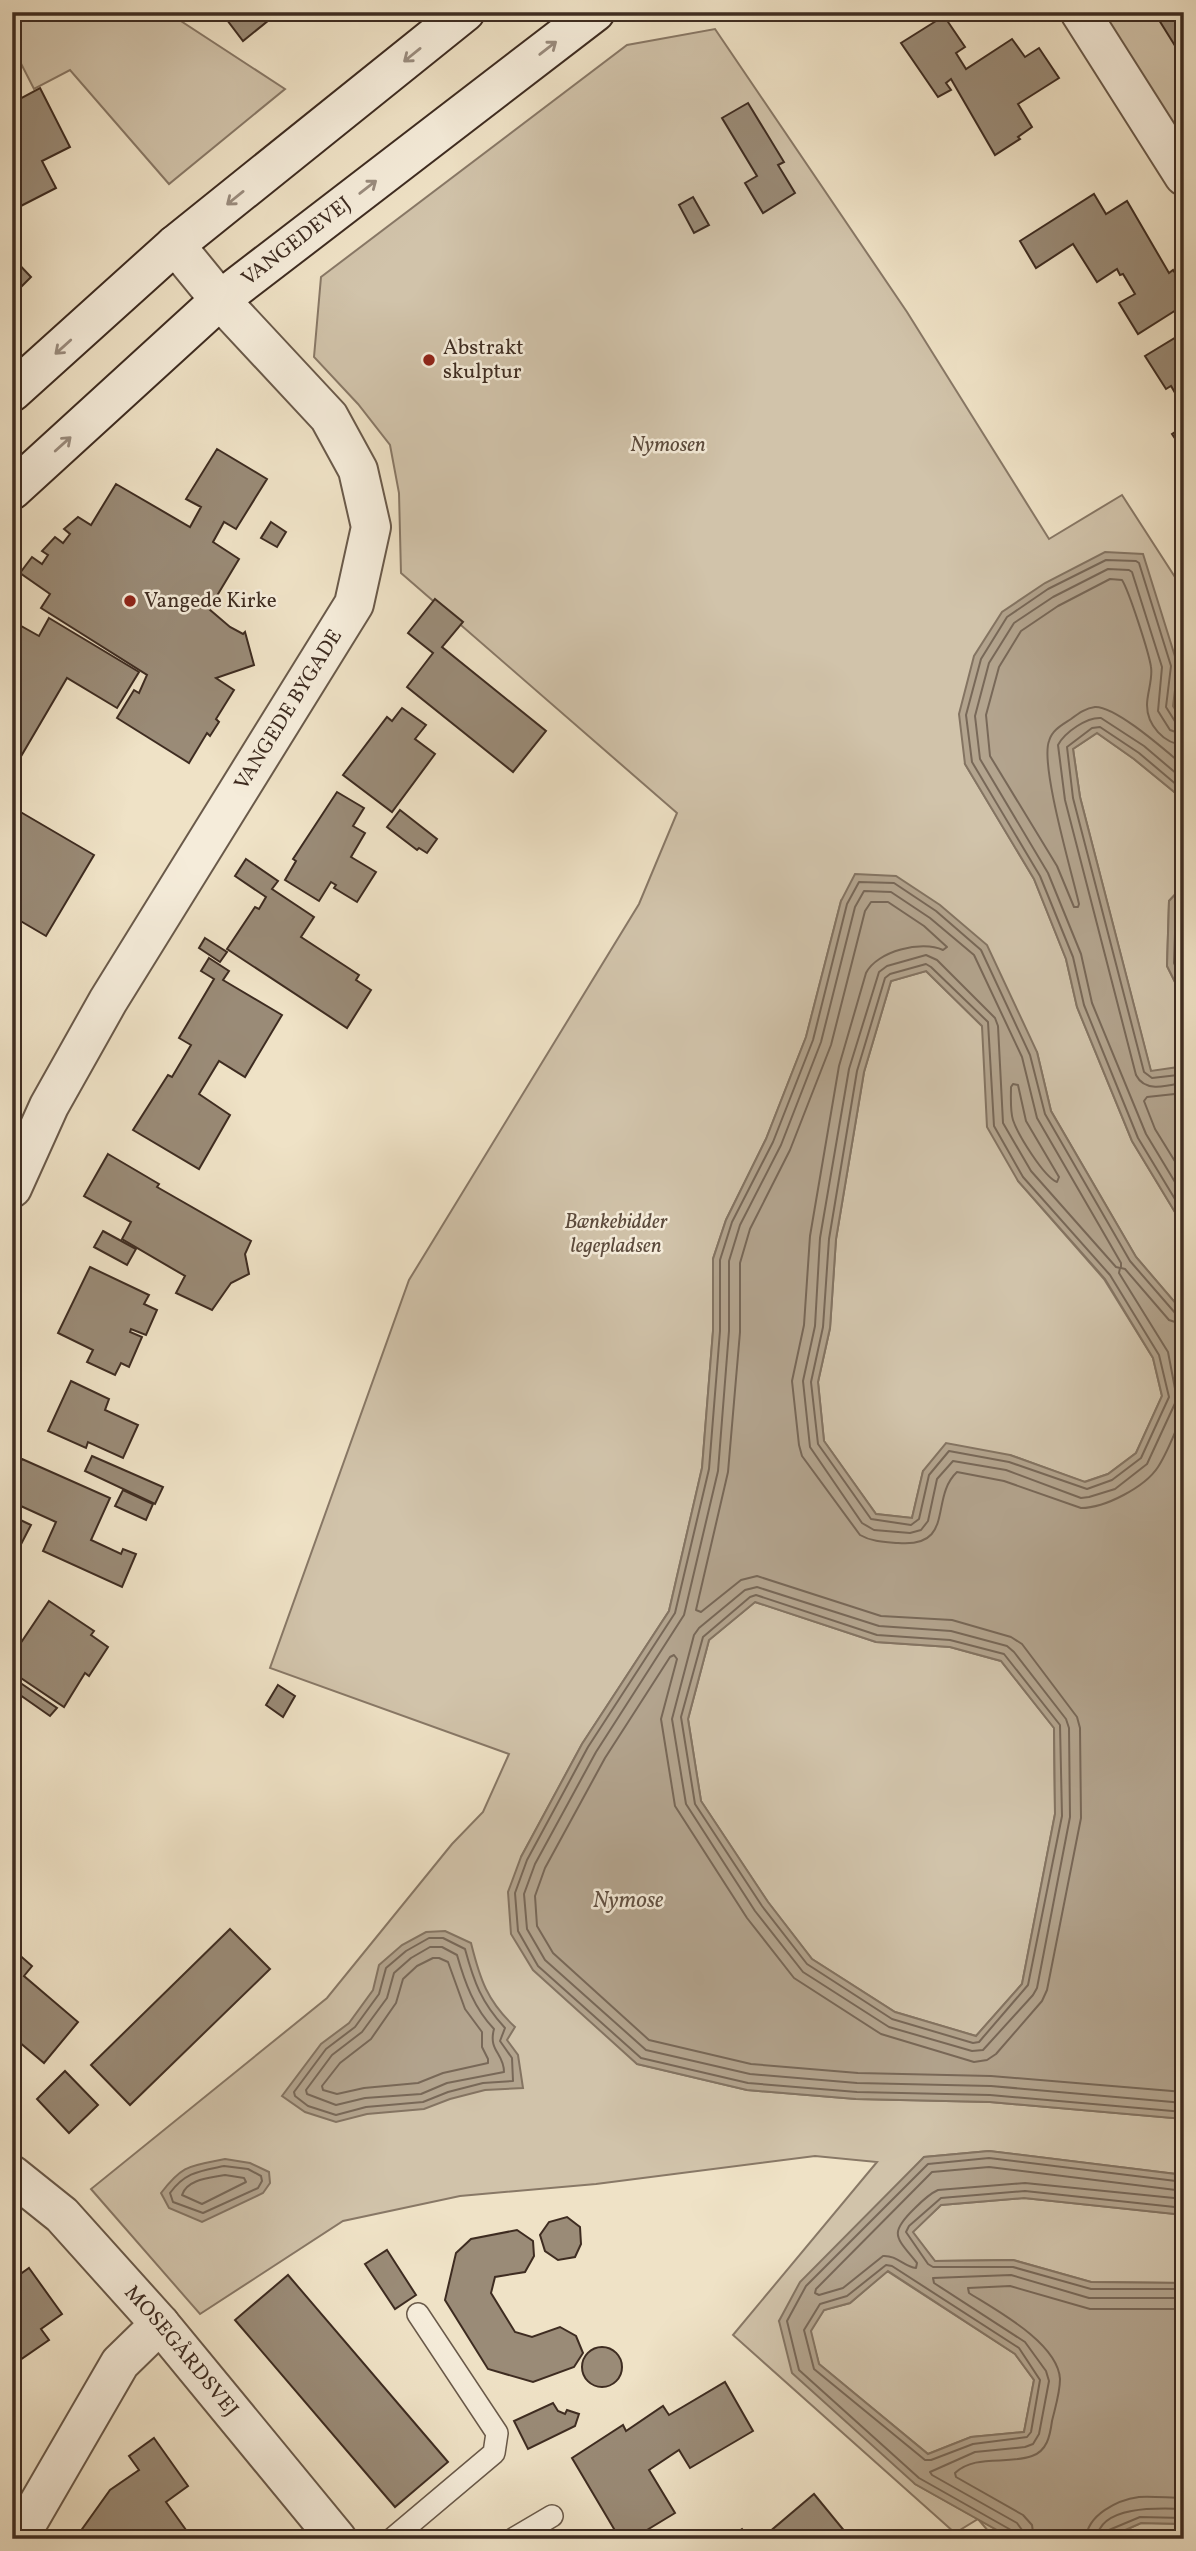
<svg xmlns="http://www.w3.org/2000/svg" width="1196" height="2551" font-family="Vollkorn,serif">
  <rect width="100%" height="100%" fill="#efe2c6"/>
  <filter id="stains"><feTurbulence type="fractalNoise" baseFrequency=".00286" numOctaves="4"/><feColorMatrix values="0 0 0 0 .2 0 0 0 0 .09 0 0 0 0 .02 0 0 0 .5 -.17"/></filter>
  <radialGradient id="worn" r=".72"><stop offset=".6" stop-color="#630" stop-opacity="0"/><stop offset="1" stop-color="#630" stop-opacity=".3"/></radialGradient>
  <g fill="#d1c3aa" stroke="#887866" stroke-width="2">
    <path d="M12,12h155l118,77 -116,95 -99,-114 -36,19 -22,-43z"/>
    <path d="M1099,12h85v138z"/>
    <path d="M715,29l192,283 142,227 73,-44 62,96v132l-11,-17 5,-40 -213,98 69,115 32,80 11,48 55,134 52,86v86l-48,-56 -85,-146 -14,-59 -196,-151 -35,136 -40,102 -40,81 -13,39v72l-11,137 -33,143 -87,133 -61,113 116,207 110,26 109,9 134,3 194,17v56l-195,-24 -65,6 -145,164 136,163 98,55h-18l-17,-20 -23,14 -222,-198 144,-173 -62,-6 -219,28 -136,12 -117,25 -143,93 -109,-125 236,-191 125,-154 31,-32 26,-58 -239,-86 139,-388 230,-376 38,-91 -276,-240 -2,-80 -9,-48 -32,-41 -44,-47 7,-80 306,-232z"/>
    <path d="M1097,733l37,26 50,41v85l-15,16 -2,65 17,34v38l-6,30 -27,4 -71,-275 -7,-48z"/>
    <path d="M926,971l56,55 36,155 86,98 49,79 9,38 -26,57 -28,21 -24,8 -74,-27 -87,16 -11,47 -36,-4 -52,-73 -6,-59 12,-54 6,-89 28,-167 27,-91z"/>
    <path d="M755,1602l121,40 74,5 51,14 53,67 1,86 -33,170 -46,52 -81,-24 -83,-53 -44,-57 -67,-101 -13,-82 21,-79z"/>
    <path d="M1024,2198l160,17v68l-93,-1 -78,-22 -78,1 -23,-29 29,-27z"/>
    <path d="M887,2271l128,83 19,26 -10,52 -53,5 -43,17 -109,-90 -9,-33 14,-21 26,-7z"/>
    <path d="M1141,2523l43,1v15h-79z"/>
  </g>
  <g fill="#b3a48e" stroke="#847462" stroke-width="2" fill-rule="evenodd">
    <path d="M1105,552l38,2 35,112 -5,40 11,17v77l-50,-41 -37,-26 -24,16 7,48 71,274 27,-4 6,-29v189l-52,-86 -55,-134 -11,-48 -32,-80 -69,-115 -6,-50 15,-58 28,-44 43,-29z"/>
    <path d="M855,874l41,2 44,29 47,40 50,107 14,59 85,146 48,56v806l-194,-17 -134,-3 -109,-9 -110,-26 -104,-94 -22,-36 -3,-42 13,-35 61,-113 87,-133 33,-143 11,-137v-72l13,-39 40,-81 40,-102 35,-136zM926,971l56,55 5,101 31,54 87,98 48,79 9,38 -26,57 -28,21 -23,8 -75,-27 -64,-12 -23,28 -11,47 -36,-4 -52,-73 -6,-59 12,-54 6,-89 28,-167 27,-91zM755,1602l121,40 74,5 51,14 53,67 1,86 -33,170 -46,52 -81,-24 -83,-53 -44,-57 -67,-101 -13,-82 21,-79z"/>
    <path d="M1184,885v115l-17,-34 2,-65z"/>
    <path d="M445,1931l26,12c9,36 16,58 44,84l-8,13 11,15 5,33 -38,2 -35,9 -26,10 -57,5 -31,8 -31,-10 -23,-16 39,-52 28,-21 24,-33 6,-25 23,-20 24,-13z"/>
    <path d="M989,2151l195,24v40l-160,-17 -83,7 -28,27 22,29 78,-1 78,22 93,1v241l-43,-1 -36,16h-92l-98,-55 -123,-111 -13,-52 21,-39 124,-125zM888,2271l127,83 19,26 -10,52 -53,5 -43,17 -109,-90 -8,-33 13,-21 26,-7z"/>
    <path d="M225,2159l25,4 19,9 1,11 -7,10 -61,29 -33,-14 -8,-15c22,-29 29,-27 64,-34z"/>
  </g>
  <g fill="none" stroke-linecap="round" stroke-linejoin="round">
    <g stroke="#786858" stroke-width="2">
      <path d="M1184,726l-8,-3 -10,-16 5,-41 -32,-103 -3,-2 -30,-1 -58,29 -41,28 -26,42 -15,56 6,47 68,114 33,81 11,48 54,133 46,76"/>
      <path d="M1184,735l-14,-5 -12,-19 4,-44 -30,-95 -3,-2 -21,-1 -55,28 -39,26 -25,40 -14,53 5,43 68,114 33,81 11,49 54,131 38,63"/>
      <path d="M1184,745c-20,-1 -37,-20 -37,-40 0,-12 6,-26 4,-38 -2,-14 -22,-76 -29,-87l-12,-1 -52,27 -37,25 -22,36 -13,48 4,41 67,110 17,41h4l1,-3c-7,-31 -39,-139 -30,-163 3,-11 13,-16 22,-22 8,-6 15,-11 24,-12 21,-1 72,45 89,59"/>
      <path d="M1184,780l-40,-34 -43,-28c-14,-1 -36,14 -43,27l7,55 71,275c9,18 31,11 48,7"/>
      <path d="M1184,791l-45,-38 -39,-26 -8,1 -25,19 6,51 71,274 8,6 26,-3 6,-4"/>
      <path d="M1184,895l-8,10 -2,58 10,22"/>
      <path d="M926,955l11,5 58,58 3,8 5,97 28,48 85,96 4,1 -1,5 49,79 9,47 -30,65 -32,25 -26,8 -8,1 -75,-28 -53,-9 -16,18 -9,42 -7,9 -11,3 -36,-3 -12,-7 -52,-76 -7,-66 12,-55 5,-88 29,-169 30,-97 8,-6z"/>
      <path d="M926,964l5,3 57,55 6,104 29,51 87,98 49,80 10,42 -28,61 -29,22 -25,9 -78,-27 -60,-11 -20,24 -10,44 -8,6 -40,-6 -53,-75 -7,-62 12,-55 6,-88 28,-168 28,-93 5,-4z"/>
      <path d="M1013,1084l5,1 8,36 33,56 -2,5c-13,-5 -39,-47 -44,-62 -3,-9 -2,-23 -2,-33z"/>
      <path d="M1184,1093l-37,4 -3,4 11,28 29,47"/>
      <path d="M1184,1316l-8,-2 -46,-53 -85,-147 -15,-59 -49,-105 -45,-39 -42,-28 -35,-1 -12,22 -34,136 -40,102 -41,80 -12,38v71l-11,138 -34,144 -87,134 -61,113 -12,33 3,38 20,35 103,92 107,25 109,9 133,3 194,17"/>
      <path d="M1184,1325l-15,-5 -44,-51 -4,-1v-5l-84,-145 -15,-61 -48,-102 -44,-37 -39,-26 -27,-1 -9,16 -34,135 -40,103 -41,80 -11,36v70l-11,140 -34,144 -88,137 -61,112 -11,30 3,35 18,31 101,90 104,24 107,9 134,3 193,17"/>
      <path d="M1184,1411c-8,18 -15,39 -26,56 -13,20 -53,41 -77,41l-77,-27 -47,-9c-28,26 -1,76 -59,71 -13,-1 -26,-1 -38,-8l-58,-79 -3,-11 -7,-64 12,-56 6,-89 29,-170 27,-93c11,-22 56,-33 77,-23l4,-3 -23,-21 -36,-24h-17l-6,9 -34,134 -41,105 -40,79 -10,34v69l-12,140 -32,138 5,2 40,-32 16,-4 124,40 71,4 59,17 11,7 55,73 3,11 1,90 -34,172 -5,11 -46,53 -9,6 -13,2 -93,-28 -87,-56 -47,-60 -72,-112 -14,-87 16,-60 -3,-4 -4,2 -65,101 -60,110 -10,28 2,30 16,27 96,87 102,24 107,9 133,3 193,16"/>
      <path d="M757,1587l122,39 72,5 56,15 7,6 52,67 3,9 1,89 -33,171 -4,7 -50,55 -11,1 -83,-24 -86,-55 -48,-61 -69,-107 -14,-85 22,-84 5,-7 46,-38z"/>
      <path d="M756,1595l121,40 73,5 54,14 56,71 2,91 -34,169 -49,57 -6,1 -81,-24 -85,-55 -45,-58 -67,-102 -14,-87 22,-80 47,-40z"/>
      <path d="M429,1938h14l22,11c9,33 16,53 40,79l-5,13 12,17 1,23 -30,2 -35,9 -25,10 -57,5 -30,8 -28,-9 -13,-10 -1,-4 32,-43 29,-22 24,-33 7,-26 20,-17z"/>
      <path d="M430,1947h12l15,8c8,28 17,53 37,74 -6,22 10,24 10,43l-57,11 -26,11 -56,4 -29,7 -29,-11 -1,-4 26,-35 30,-23 25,-34 7,-25 17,-15z"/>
      <path d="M433,1958h6l9,4 17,47 17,23v15l6,12v4l-45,10 -25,10 -54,5 -27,6 -14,-4 -1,-4 18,-23 31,-24 25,-36 7,-24 14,-13z"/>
      <path d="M224,2166l24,3 13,7 1,5 -4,7 -55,25 -30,-11 -3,-9c15,-21 30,-22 54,-27z"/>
      <path d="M225,2175l19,3 2,4 -44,22 -20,-9c5,-16 28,-17 43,-20z"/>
      <path d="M1184,2191l-195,-24 -57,5 -116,117 -1,4 4,2 24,-7 40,-32c14,-1 21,11 33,12l1,-5c-21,-26 -29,-29 -2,-55 7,-7 14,-14 23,-18l87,-7 159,16"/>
      <path d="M1184,2208l-159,-17 -84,7 -32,28 -3,6 22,32 5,3h80l78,22h93"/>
      <path d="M886,2265l6,1 127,82 21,32 -9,52 -4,5 -54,7 -42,16h-6l-111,-91 -10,-39 16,-26 27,-8z"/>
      <path d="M1015,2539l-4,-9 -92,-52 -120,-108 -12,-49 19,-35 122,-122 61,-6 195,24"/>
      <path d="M1024,2539l-2,-9 -5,-7 -85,-48 -2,-3 45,-20 50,-5 8,-3 6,-10 10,-53 -3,-10 -21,-29 -91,-59 -1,-5 78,-3 78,23h95"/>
      <path d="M1034,2539l-2,-14 -9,-10 -67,-38 -1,-4c20,-19 52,-8 77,-17 15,-5 18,-20 20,-35 3,-13 8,-28 8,-42 -2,-36 -64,-69 -91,-86l-1,-5 42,-2 80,23h94"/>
      <path d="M1086,2539c1,-24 31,-39 53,-42 14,-1 30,1 45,1"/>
      <path d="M1097,2539c2,-34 63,-31 87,-30"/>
      <path d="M1105,2539l4,-9 31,-13 44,1"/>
    </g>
  </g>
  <g fill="#9a8b77" stroke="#3e2c21" stroke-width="2">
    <path d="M221,12h58l-36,29z"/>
    <path d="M1154,12h30v44l-2,1z"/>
    <path d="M944,16l21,31 -9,6 10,16 46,-30 13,18 14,-9 20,30 -41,26 14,23 -14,10 2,2 -25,16 -44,-76 -5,4 5,7 -13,7 -37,-54z"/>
    <path d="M40,88l30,59 -28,14 14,27 -43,22 -1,-107z"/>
    <path d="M748,103l36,59 -6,3 17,28 -32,20 -18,-30 12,-7 -35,-58z"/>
    <path d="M1094,194l12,20 21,-13 42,72 4,-3 11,16v19l-46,29 -19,-31 16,-9 -12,-20 -3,1 -3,-6 -20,13 -24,-38 -37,24 -16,-27z"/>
    <path d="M693,197l16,28 -15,8 -15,-28z"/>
    <path d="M12,257l19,20 -13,13 -6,-6z"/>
    <path d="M1183,333l1,2v73l-13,-22 -5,3 -21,-33z"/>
    <path d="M1184,426v22l-2,1 -10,-15z"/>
    <path d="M217,449l50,30 -31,50 -12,-7 -11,20 26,17 -30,50 21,18 13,7 2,-2 9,33 -38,13 18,12 -18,29 3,3 -9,14 -3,-3 -18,30 -72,-45 17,-28 5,3 8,-18 -106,-67 9,-14 -30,-21 12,-16 10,7 6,-9 -6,-4 13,-14 8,6 7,-9 -6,-5 14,-12 13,8 25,-41 74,43 11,-20 -15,-8z"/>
    <path d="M271,522l15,10 -9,15 -16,-9z"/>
    <path d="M435,599l28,23 -21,25 104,84 -33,41 -106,-85 26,-34 -25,-20z"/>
    <path d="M49,618l90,54 -22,36 -50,-30 -54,92 -1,-149 27,15z"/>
    <path d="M402,708l24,17 -11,14 20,15 -43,58 -49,-37 44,-58 5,4z"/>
    <path d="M337,792l27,16 -11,18 12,7 -14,24 25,15 -19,30 -23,-14 2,-3 -5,-3 -12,19 -34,-21 11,-19 -3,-2z"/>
    <path d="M12,807l82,48 -48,81 -34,-20z"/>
    <path d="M400,810l37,29 -10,14 -8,-5 -2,2 -30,-23z"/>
    <path d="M246,859l32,22 -6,8 42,28 -13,20 58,38 -3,5 15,10 -24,38 -120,-79 28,-42 4,2 7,-12 -31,-21z"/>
    <path d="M205,938l22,14 -7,10 -21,-14z"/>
    <path d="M209,958l20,13 -6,9 59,35 -37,62 -26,-16 -20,33 31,21 -31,54 -66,-39 35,-55 4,2 19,-32 -12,-7 35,-59 -13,-8z"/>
    <path d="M108,1154l51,30 -2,3 94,54 -6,13 4,20 -18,9 -19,27 -36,-17 9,-17 -63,-37 9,-17 -47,-26z"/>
    <path d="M103,1231l33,18 -9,16 -33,-18z"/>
    <path d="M90,1267l59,28 -5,9 13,6 -11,25 -15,-6 -1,3 12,5 -13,30 -8,-4 -6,12 -28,-13 6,-12 -35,-17z"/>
    <path d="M71,1381l38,18 -4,11 33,15 -15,33 -35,-16 -2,6 -38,-17z"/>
    <path d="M92,1456l71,31 -8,17 -70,-33z"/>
    <path d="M22,1459l88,39 -19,42 30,14 2,-5 13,5 -14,33 -79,-36 13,-29 -44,-20v-22z"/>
    <path d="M123,1490l30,14 -7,16 -31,-14z"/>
    <path d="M12,1516l19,9 -13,25 -6,-2z"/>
    <path d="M49,1601l45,30 -3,4 17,12 -19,29 -4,-3 -21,34 -52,-35v-16z"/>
    <path d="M19,1682l38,26 -7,8 -37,-26z"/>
    <path d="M278,1685l17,11 -12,21 -17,-12z"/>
    <path d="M230,1929l40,40 -140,136 -39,-40z"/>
    <path d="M16,1952l16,14 -8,10 54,46 -34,41 -32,-27 3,-7 -3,-2v-70z"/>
    <path d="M65,2071l33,34 -29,28 -32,-34z"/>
    <path d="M567,2217l13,10 1,17 -6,13 -17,3 -13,-9 -5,-16 9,-13z"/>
    <path d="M517,2230l16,11 1,15 -9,16 -30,5 -4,16 24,39 17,5 28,-10 16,9 7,17 -9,14 -41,15 -45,-13 -43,-69 11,-47 15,-14z"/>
    <path d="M387,2250l29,45 -21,14 -30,-45z"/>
    <path d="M29,2268l33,46 -21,15 8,11 -32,22 -5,-7v-75z"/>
    <path d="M288,2275l160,187 -53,45 -160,-187z"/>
    <circle cx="602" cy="2367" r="20"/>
    <path d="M725,2382l28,49 -63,37 -11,-18 -30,20 26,43 -43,26h-12l-48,-81 51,-33 3,6 37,-25 6,9z"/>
    <path d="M553,2403l5,8 7,3 2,-4 12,4 -4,12 -47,23 -14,-28z"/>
    <path d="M154,2438l34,48 -22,16 25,35 -3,2h-113l35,-49 29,-20 -10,-14z"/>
    <path d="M814,2494l37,45h-90z"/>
    <path d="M742,2529l5,7 -4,3h-16z"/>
  </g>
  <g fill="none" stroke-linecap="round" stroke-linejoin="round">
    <g stroke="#6a5a4a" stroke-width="24">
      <g id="lane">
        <path d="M392,2539l102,-86 3,-20 -79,-119"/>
        <path d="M513,2539l39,-23"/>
      </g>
    </g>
    <g stroke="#6a5a4a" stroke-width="42">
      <g id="street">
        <path d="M1080,12l104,164"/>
        <path id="s1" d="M12,1188l37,-82 59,-105 246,-397 17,-77 -13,-57 -29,-53 -109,-117 -45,-55"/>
        <path id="s2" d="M12,2175l50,40 98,109 177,215"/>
        <path d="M18,2539l102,-176 40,-39"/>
      </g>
    </g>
    <g stroke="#3e2c21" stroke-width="42">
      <g id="secondary">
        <path d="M12,392l163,-147 290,-233"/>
        <path id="s3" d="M12,490l208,-190 375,-288"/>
      </g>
    </g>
    <use href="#lane" stroke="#f5ecda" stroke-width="21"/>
    <use href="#street" stroke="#f5ecda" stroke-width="38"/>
    <use href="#secondary" stroke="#f5ecda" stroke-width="38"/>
  </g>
  <defs><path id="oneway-shaft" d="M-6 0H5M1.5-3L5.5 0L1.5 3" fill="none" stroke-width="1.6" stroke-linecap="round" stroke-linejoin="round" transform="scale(1.75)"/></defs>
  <g stroke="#9a8c7e">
    <use href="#oneway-shaft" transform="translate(548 48) rotate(-38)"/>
    <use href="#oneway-shaft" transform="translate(412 55) rotate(141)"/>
    <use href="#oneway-shaft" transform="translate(368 187) rotate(-38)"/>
    <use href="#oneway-shaft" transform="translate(235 198) rotate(141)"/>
    <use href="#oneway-shaft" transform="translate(63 347) rotate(138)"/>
    <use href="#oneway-shaft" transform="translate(63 444) rotate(-42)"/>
  </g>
  <g fill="#8f2418" stroke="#f5ecda" stroke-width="2.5">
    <circle cx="429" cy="360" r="7"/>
    <circle cx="130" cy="601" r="7"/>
  </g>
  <g text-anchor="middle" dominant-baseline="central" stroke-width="5" stroke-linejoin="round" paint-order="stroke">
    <g font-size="21" fill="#3e2c21" stroke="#f5ecda">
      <text stroke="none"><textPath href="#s3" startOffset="378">VANGEDEVEJ</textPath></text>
      <text stroke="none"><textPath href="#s1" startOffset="553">VANGEDE BYGADE</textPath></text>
      <text stroke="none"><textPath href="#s2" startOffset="245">MOSEGÅRDSVEJ</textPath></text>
    </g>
    <g font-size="21" fill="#3e2c21" stroke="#f5ecda" text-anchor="start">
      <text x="443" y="348">Abstrakt<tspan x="443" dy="24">skulptur</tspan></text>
      <text x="144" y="601">Vangede Kirke</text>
    </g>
    <g font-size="21" font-style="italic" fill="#5b4a3c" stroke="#f5ecda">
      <text x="668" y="445">Nymosen</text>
      <text x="616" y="1222">Bænkebidder<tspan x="616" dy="24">legepladsen</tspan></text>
    </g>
    <g font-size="23" font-style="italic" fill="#615042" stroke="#f5ecda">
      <text x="628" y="1901">Nymose</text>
    </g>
  </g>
  <rect width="1196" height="2551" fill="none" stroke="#efe2c6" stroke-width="42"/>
  <rect x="14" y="14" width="1168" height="2523" fill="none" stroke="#3e2c21" stroke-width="3.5"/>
  <rect x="21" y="21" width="1154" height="2509" fill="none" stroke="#3e2c21" stroke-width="2"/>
  <rect width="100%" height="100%" filter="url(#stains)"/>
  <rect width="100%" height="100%" fill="url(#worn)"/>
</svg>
